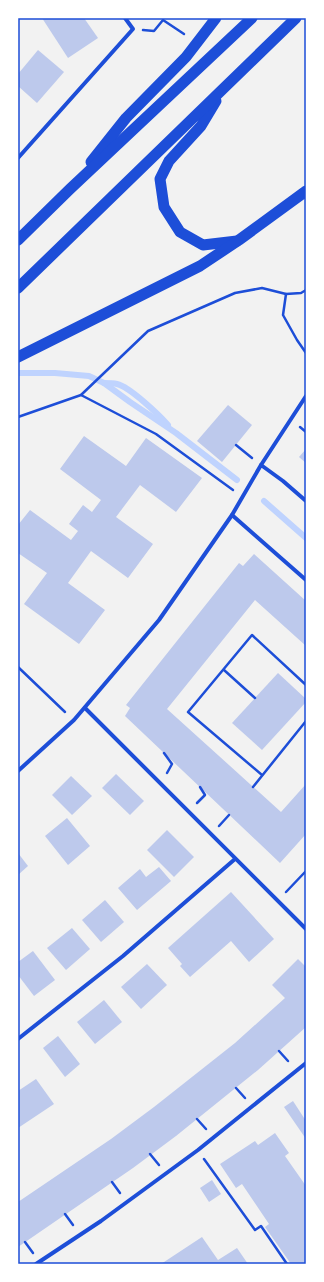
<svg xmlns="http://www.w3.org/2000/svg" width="324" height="1282" font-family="Manrope,sans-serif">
  <rect width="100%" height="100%" fill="#f2f2f2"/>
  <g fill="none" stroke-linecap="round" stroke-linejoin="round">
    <g stroke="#bfd3fe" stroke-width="6">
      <path d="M18,373h37l34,3 15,7 26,19 46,31 61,47"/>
      <path d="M104,383c4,0 9,0 13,1 13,3 42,31 51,41"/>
      <path d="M264,501l42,37"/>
    </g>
  </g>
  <g fill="#bdc9ec">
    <path d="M42,18h42l14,20 -30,20z"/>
    <path d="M38,50l26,22 -27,31 -19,-17v-12z"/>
    <path d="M228,405l24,20 -30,37 -25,-21z"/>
    <path d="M84,436l42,30 20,-28 56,40 -26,34 -36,-27 -24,32 37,27 -25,34 -37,-27 -23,32 37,27 -26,34 -55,-40 23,-31 -29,-20v-28l12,-15 41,30 7,-9 -9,-7 14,-19 9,7 9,-12 -41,-31z"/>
    <path d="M306,449v14l-7,-6z"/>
    <path d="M254,554l52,47v45l-51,-46 -88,109 114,103 25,-28v50l-26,29 -155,-147 5,-8 -4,-3 113,-142 4,3z"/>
    <path d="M278,673l28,26v3l-44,48 -30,-27z"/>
    <path d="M116,774l28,27 -14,14 -28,-27z"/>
    <path d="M71,776l21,20 -20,19 -20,-20z"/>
    <path d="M67,818l23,28 -22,19 -23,-29z"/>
    <path d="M167,830l27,27 -20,20 -27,-27z"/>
    <path d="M18,853l10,13 -10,9z"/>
    <path d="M159,867l12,14 -34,29 -19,-22 22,-19 6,8z"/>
    <path d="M231,892l43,47 -25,23 -18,-21 -41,36 -10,-11 2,-2 -14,-16z"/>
    <path d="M105,900l19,22 -23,20 -19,-22z"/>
    <path d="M72,928l18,21 -24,21 -19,-22z"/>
    <path d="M33,951l22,29 -21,16 -16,-21v-13z"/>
    <path d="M298,959l8,8v60l-48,43 -82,66 -43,32 -115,79v-45l93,-63 43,-32 81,-64 50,-45 -13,-13z"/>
    <path d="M147,964l20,21 -26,24 -20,-22z"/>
    <path d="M104,1000l18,22 -27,22 -18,-22z"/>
    <path d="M58,1036l22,28 -15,13 -22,-29z"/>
    <path d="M36,1079l18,25 -36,24v-37z"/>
    <path d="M293,1101l13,20v18l-22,-32z"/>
    <path d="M275,1133l14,20 -4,3 21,30v78h-15l-26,-37 4,-3 -27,-40 -6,4 -16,-24 35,-23 3,4z"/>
    <path d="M212,1180l9,14 -12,8 -9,-14z"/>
    <path d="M202,1237l16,23 19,-12 11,16h-87z"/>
  </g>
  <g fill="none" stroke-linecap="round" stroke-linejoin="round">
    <g stroke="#1d4ed8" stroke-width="2.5">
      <path d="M143,30l11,1 9,-11 21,14"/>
      <path d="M286,294l-3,21 14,25 9,13"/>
      <path d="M81,395l75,39 77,56"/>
      <path d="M18,417l63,-22 67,-64 87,-38 27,-5 24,6 15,-1 5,-3"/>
      <path d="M300,427l6,5"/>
      <path d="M236,445l16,13"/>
      <path d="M18,667l47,45"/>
      <path d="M224,670l31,28"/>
      <path d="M164,753l8,11 -5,9"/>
      <path d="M262,775l-74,-63 64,-77 54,50"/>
      <path d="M253,787l53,-66"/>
      <path d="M197,803l8,-8 -5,-8"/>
      <path d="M219,826l10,-11"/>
      <path d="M286,892l20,-21"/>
      <path d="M279,1051l9,10"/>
      <path d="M236,1088l9,10"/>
      <path d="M197,1119l9,10"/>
      <path d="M150,1154l9,11"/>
      <path d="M204,1159l51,71 6,-4 26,38"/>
      <path d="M112,1182l8,11"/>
      <path d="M65,1214l8,11"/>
      <path d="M25,1242l8,11"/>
    </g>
    <g stroke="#1d4ed8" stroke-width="4">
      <path d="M18,158l115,-129 -8,-11"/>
      <path d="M261,465l45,-69"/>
      <path d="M232,515l74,65"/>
      <path d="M85,708l221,221"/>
      <path d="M18,771l56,-51 85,-100 73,-105 29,-50 22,16 23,20"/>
      <path d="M18,1039l105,-83 112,-97"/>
      <path d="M36,1264l65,-43 97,-71 108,-87"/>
    </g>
    <g stroke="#1d4ed8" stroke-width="11">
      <path d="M216,101l-15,25 -32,35 -9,18 4,28 16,25 23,13 34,-4"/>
      <path d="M91,162l35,-44 60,-61 30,-39"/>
      <path d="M18,240l52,-51 182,-171"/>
      <path d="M18,288l278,-270"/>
      <path d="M18,357l182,-91 39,-26 67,-49"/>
    </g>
  </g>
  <rect width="324" height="1282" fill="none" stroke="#ffffff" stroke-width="38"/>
  <rect x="19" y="19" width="286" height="1244" fill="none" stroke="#1d4ed8" stroke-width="1.5"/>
</svg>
